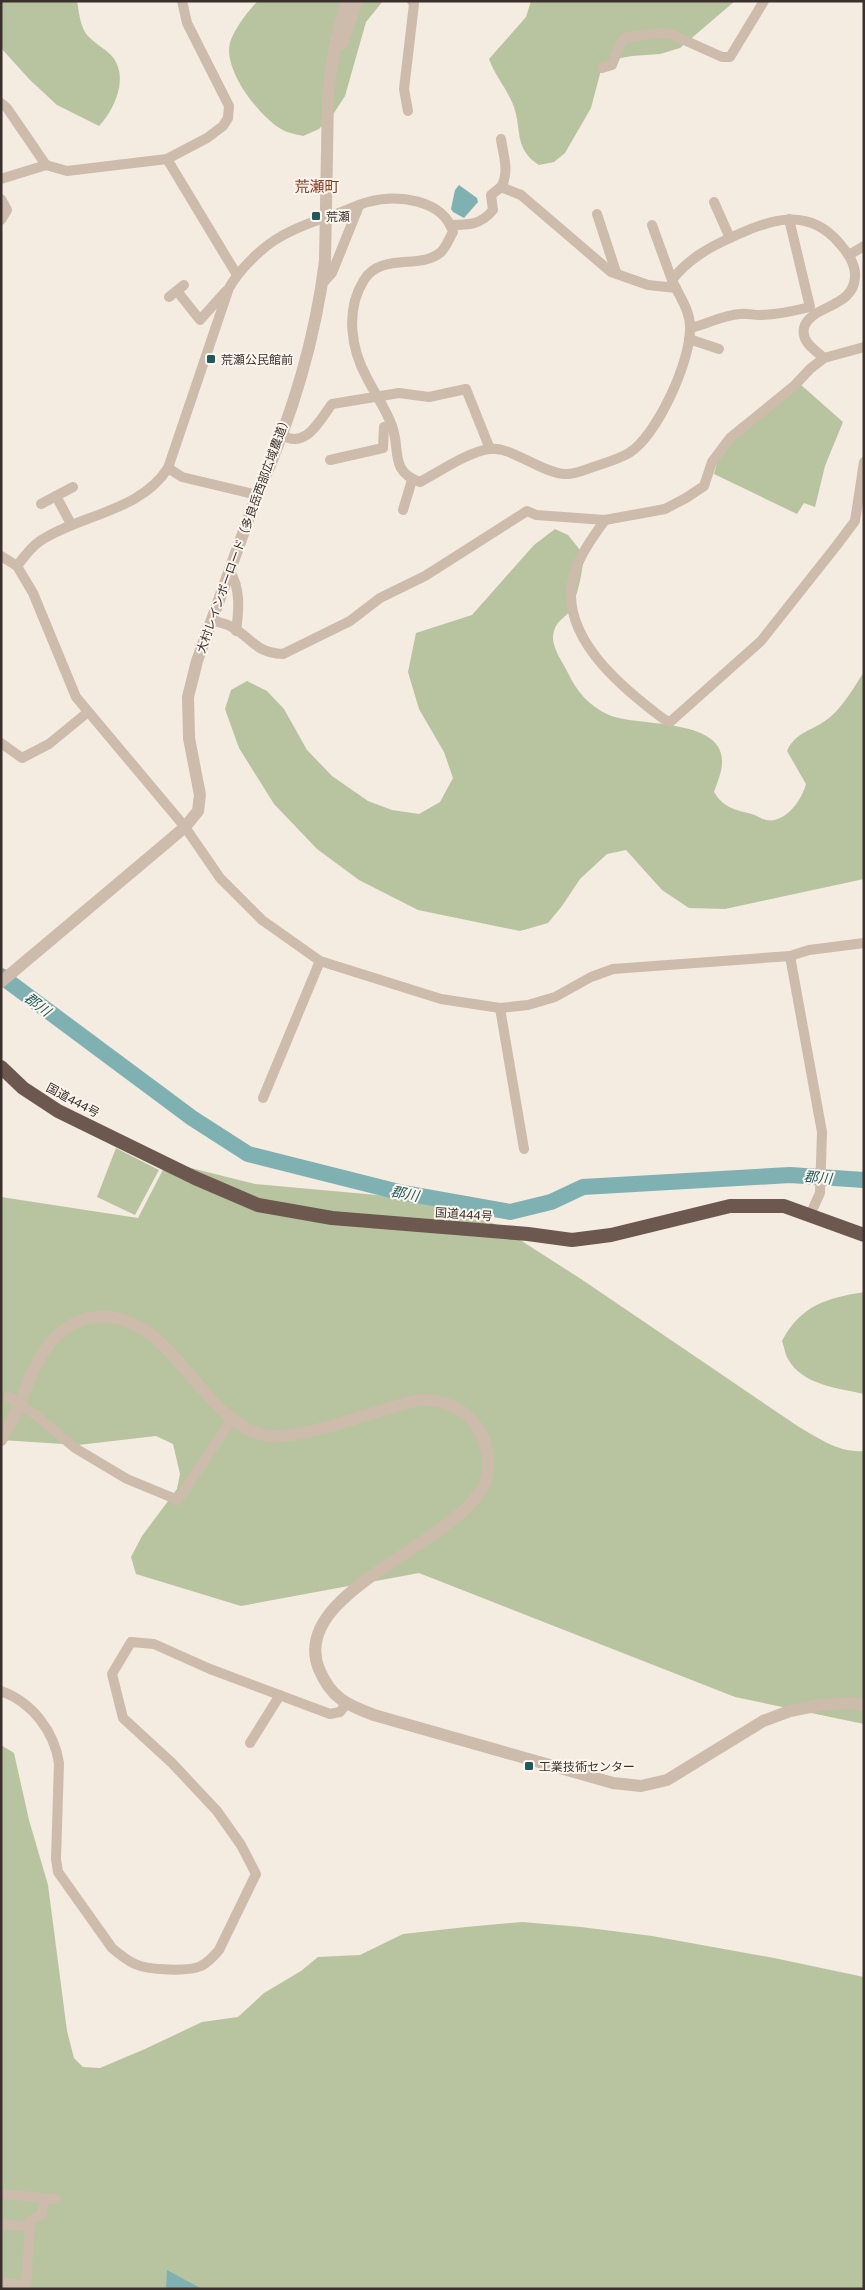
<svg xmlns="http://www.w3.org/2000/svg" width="865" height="2290" font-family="'Golos Text','Noto Sans JP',sans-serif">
  <rect width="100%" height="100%" fill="#f4ebe1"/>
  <g fill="#b8c4a0">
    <path d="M1,1h76c2,11 3,25 10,34 7,8 17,13 24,20 19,21 4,54 -12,71l-42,-21 -27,-25 -29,-32z"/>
    <path d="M258,1h125l-17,21 -21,74 -11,17 -15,16 -16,7c-7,-2 -16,-3 -22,-7 -22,-13 -58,-59 -51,-86 3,-12 19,-34 28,-42z"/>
    <path d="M531,1h204l-55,47 -20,6 -28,2 -22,4 -9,10 -10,38 -26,45 -11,9 -15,3c-25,-16 -17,-34 -25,-58 -6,-17 -19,-31 -25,-48l37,-42z"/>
    <path d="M800,384l43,38 -18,44 -10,41 -11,-4 -7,11 -83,-40 4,-16 14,-18z"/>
    <path d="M555,529l13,6 16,20c-2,18 -5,35 -12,52 -6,13 -18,12 -19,31 0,11 10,25 15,35 9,19 21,33 41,42 27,12 116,2 113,48 0,9 -5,20 -8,29 10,16 21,18 38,22 5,2 10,5 14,6 19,4 36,-20 40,-36l-19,-33c9,-20 26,-20 42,-33 14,-11 25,-31 35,-46v207l-139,30 -36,-1 -27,-18 -36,-40 -19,4 -27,25 -18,27 -14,17 -28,8 -102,-21 -59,-30 -42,-31 -43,-45 -35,-56 -14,-39 6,-19 16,-9 20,10 17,18 23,41 25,26 36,25 24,9 27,4 21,-12 13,-24 -9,-26 -25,-43 -11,-37 8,-39 56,-18 62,-70z"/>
    <path d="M116,1148l43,22 -24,45 -38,-18z"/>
    <path d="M167,1162l88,22 133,12 60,12 47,16 86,55 218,148c21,12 40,26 65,24v273l-129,-27 -316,-124 -178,33 -105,-32 -5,-17 11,-21 35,-47 3,-15 -7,-30 -17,-8 -78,9 -77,-5v-243l137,21z"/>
    <path d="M864,1292v102c-26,-6 -62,-9 -76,-35 -3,-5 -4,-13 -6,-18 19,-36 45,-43 82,-49z"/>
    <path d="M1,1745l13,8 15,67 19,65 19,146 7,27 9,9 17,1 45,-19 57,-27 36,-5 26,-24 37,-22 17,-14 42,-2 43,-21 63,-7 56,-5 59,5 71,9 122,22 90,19v312h-863z"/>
  </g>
  <g fill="#7fb0b2">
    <path d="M459,185l18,13 1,4 -14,16 -11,-6 -2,-3 4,-19z"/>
    <path d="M167,2270l35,19h-36z"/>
  </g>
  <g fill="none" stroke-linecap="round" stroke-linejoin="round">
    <path stroke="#7fb0b2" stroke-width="16" d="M1,976l191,142 56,36 151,38 111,20 41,-10 32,-15 207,-12 74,5"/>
    <g stroke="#cdbbac" stroke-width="10">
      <path d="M334,46l9,-2 15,-43"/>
      <path d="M602,68l10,-3 7,-18 5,-8 4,-2 34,-4 11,2 49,22h8l34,-56"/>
      <path d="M1,103l6,5 39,57"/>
      <path d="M408,111l-4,-22 10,-85 -2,-3"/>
      <path d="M501,139c2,15 9,34 0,48"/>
      <path d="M167,159l70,116"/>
      <path d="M1,179l45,-14 21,6 100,-12 40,-21 16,-12 5,-8 1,-12 -42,-83 -5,-22"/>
      <path d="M1,199l6,11 -6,10"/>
      <path d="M714,202l16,36"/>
      <path d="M597,214l19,58"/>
      <path d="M450,225c18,0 31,0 43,-15l-2,-15 10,-8 20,8 90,77 37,13 28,3"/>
      <path d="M652,225l20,55"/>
      <path d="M849,255l15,-9"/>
      <path d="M322,284l10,-11 27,-67"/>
      <path d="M177,291l23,29 26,-29"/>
      <path d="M169,297l15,-12"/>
      <path d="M691,328c16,-4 32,-13 49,-14 6,-1 13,1 19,1 18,0 35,-4 51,-8l-21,-88"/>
      <path d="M689,339l30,10"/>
      <path d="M281,434c24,17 38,-13 51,-30l67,-11 30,4 37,-8 24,60"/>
      <path d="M330,460l53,-12 1,-21 8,-1"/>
      <path d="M168,468l14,9 75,18"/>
      <path d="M41,504l15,-8"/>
      <path d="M403,510l9,-30"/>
      <path d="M605,520c-15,21 -33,45 -34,72 -2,53 55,99 94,128l5,2 91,-81 76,-96 18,-24 9,-59"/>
      <path d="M71,524l-15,-28 17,-9"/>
      <path d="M1,556l16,10 16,27 43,104 109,130 35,51 42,42 58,41 121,38 59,9 28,-3 27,-8 36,-20 22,-8 177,-13 19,-6 55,-7"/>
      <path d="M17,566c6,-8 14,-19 23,-25 41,-27 100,-29 128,-73l61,-180c10,-18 33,-41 51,-51 17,-10 37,-17 56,-23 11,-4 21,-9 32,-12 29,-8 75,-3 85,30 -4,7 -7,15 -12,20 -20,18 -60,0 -77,28 -19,30 -13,69 3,98 8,16 19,31 25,48 9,24 -3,45 28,56 19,-10 48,-30 69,-33 22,-3 51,23 75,25 10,1 20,-4 29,-7 12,-4 26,-8 36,-14 28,-18 61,-90 61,-124 1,-18 -11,-33 -18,-49 15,-20 36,-32 58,-42 39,-18 78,-33 110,6 8,9 16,20 15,33 -1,31 -45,28 -51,51 -3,14 11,22 20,30"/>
      <path d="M229,570c12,18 10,40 7,61"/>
      <path d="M211,620c6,2 13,3 19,6 23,12 23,26 53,28l67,-33 30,-23 45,-22 102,-65 9,4 69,5 60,-11 21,-11 18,-12 8,-24 18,-24 64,-52 16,-17 14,-11 40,-11"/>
      <path d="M1,743l21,15 27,-14 39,-32"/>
      <path d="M790,956l32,176 -2,61 -10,22"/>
      <path d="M500,1008l24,141"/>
      <path d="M263,1098l57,-137"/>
      <path d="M36,1415l39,33 52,31 51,21 54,-81"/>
      <path d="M1,1691c31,11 53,40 58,72l-3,96 2,13 54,76c7,6 14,12 23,16 13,6 53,8 66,2 8,-4 13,-10 18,-16l37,-76 -15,-29 -24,-34 -45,-48 -49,-45 -11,-44 19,-32 23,2 56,25 120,45 10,-2 6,-8"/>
      <path d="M250,1743l30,-48"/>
      <path d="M1,2194l55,5"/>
      <path d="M1,2224l29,3"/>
      <path d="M1,2283l25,2"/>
      <path d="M26,2289l4,-68 12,-7 2,-16"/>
    </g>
    <g stroke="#cdbbac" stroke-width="12">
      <path d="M328,98c3,-34 8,-64 19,-97"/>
      <path d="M1,982l164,-138 20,-17 13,-16 2,-16 -11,-57 -1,-41 9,-36 60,-166c33,-73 58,-154 68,-234"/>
      <path d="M1,1440c20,-29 26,-66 47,-94 10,-14 28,-27 46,-29 68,-6 95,73 144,106 9,6 21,12 32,13 34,2 84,-18 117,-27 11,-3 23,-8 34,-9 28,-1 54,14 63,41 4,12 6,26 2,39 -22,63 -199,110 -167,189 12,29 28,36 55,46l239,68 28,3 26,-6 96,-59 27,-10 30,-6 31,-2 13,2"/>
    </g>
    <path stroke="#6c584f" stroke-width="14" d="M1,1067l22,21 35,23 137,67 63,27 74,13 196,16 44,6 39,-5 119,-29h54l80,29"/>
    <path stroke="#cdbbac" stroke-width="10" d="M9,1397l27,18"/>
    <path stroke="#cdbbac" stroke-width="12" d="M325,261l3,-163"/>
  </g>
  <g fill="#1f5a5e" stroke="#fbf5ee" stroke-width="2">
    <rect x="311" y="211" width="10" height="10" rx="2.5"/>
    <rect x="206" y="354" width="10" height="10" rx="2.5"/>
    <rect x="524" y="1761" width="10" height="10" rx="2.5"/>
  </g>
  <g text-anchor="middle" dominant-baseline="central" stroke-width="4" stroke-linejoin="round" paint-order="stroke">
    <g font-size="12" fill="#3b302b" stroke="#fbf5ee" text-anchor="start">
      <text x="326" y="216">荒瀬</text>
      <text x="221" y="359">荒瀬公民館前</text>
      <text x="539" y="1766">工業技術センター</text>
    </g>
    <g font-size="12" fill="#3b302b" stroke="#fbf5ee">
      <text transform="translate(243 534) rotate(-70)">大村レインボーロード（多良岳西部広域農道）</text>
      <text transform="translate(73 1100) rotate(28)">国道444号</text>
      <text transform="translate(464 1214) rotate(4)">国道444号</text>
    </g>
    <g font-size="14" font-style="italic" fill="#1f5a5e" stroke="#fbf5ee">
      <text transform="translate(38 1004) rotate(37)">郡川</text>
      <text transform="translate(818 1177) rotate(5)">郡川</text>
      <text transform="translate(405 1193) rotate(11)">郡川</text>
    </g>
    <g font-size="15" fill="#8c3b22" stroke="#fbf5ee">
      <text x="317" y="186">荒瀬町</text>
    </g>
  </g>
  <rect width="865" height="2290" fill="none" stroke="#3b302b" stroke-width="5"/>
</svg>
